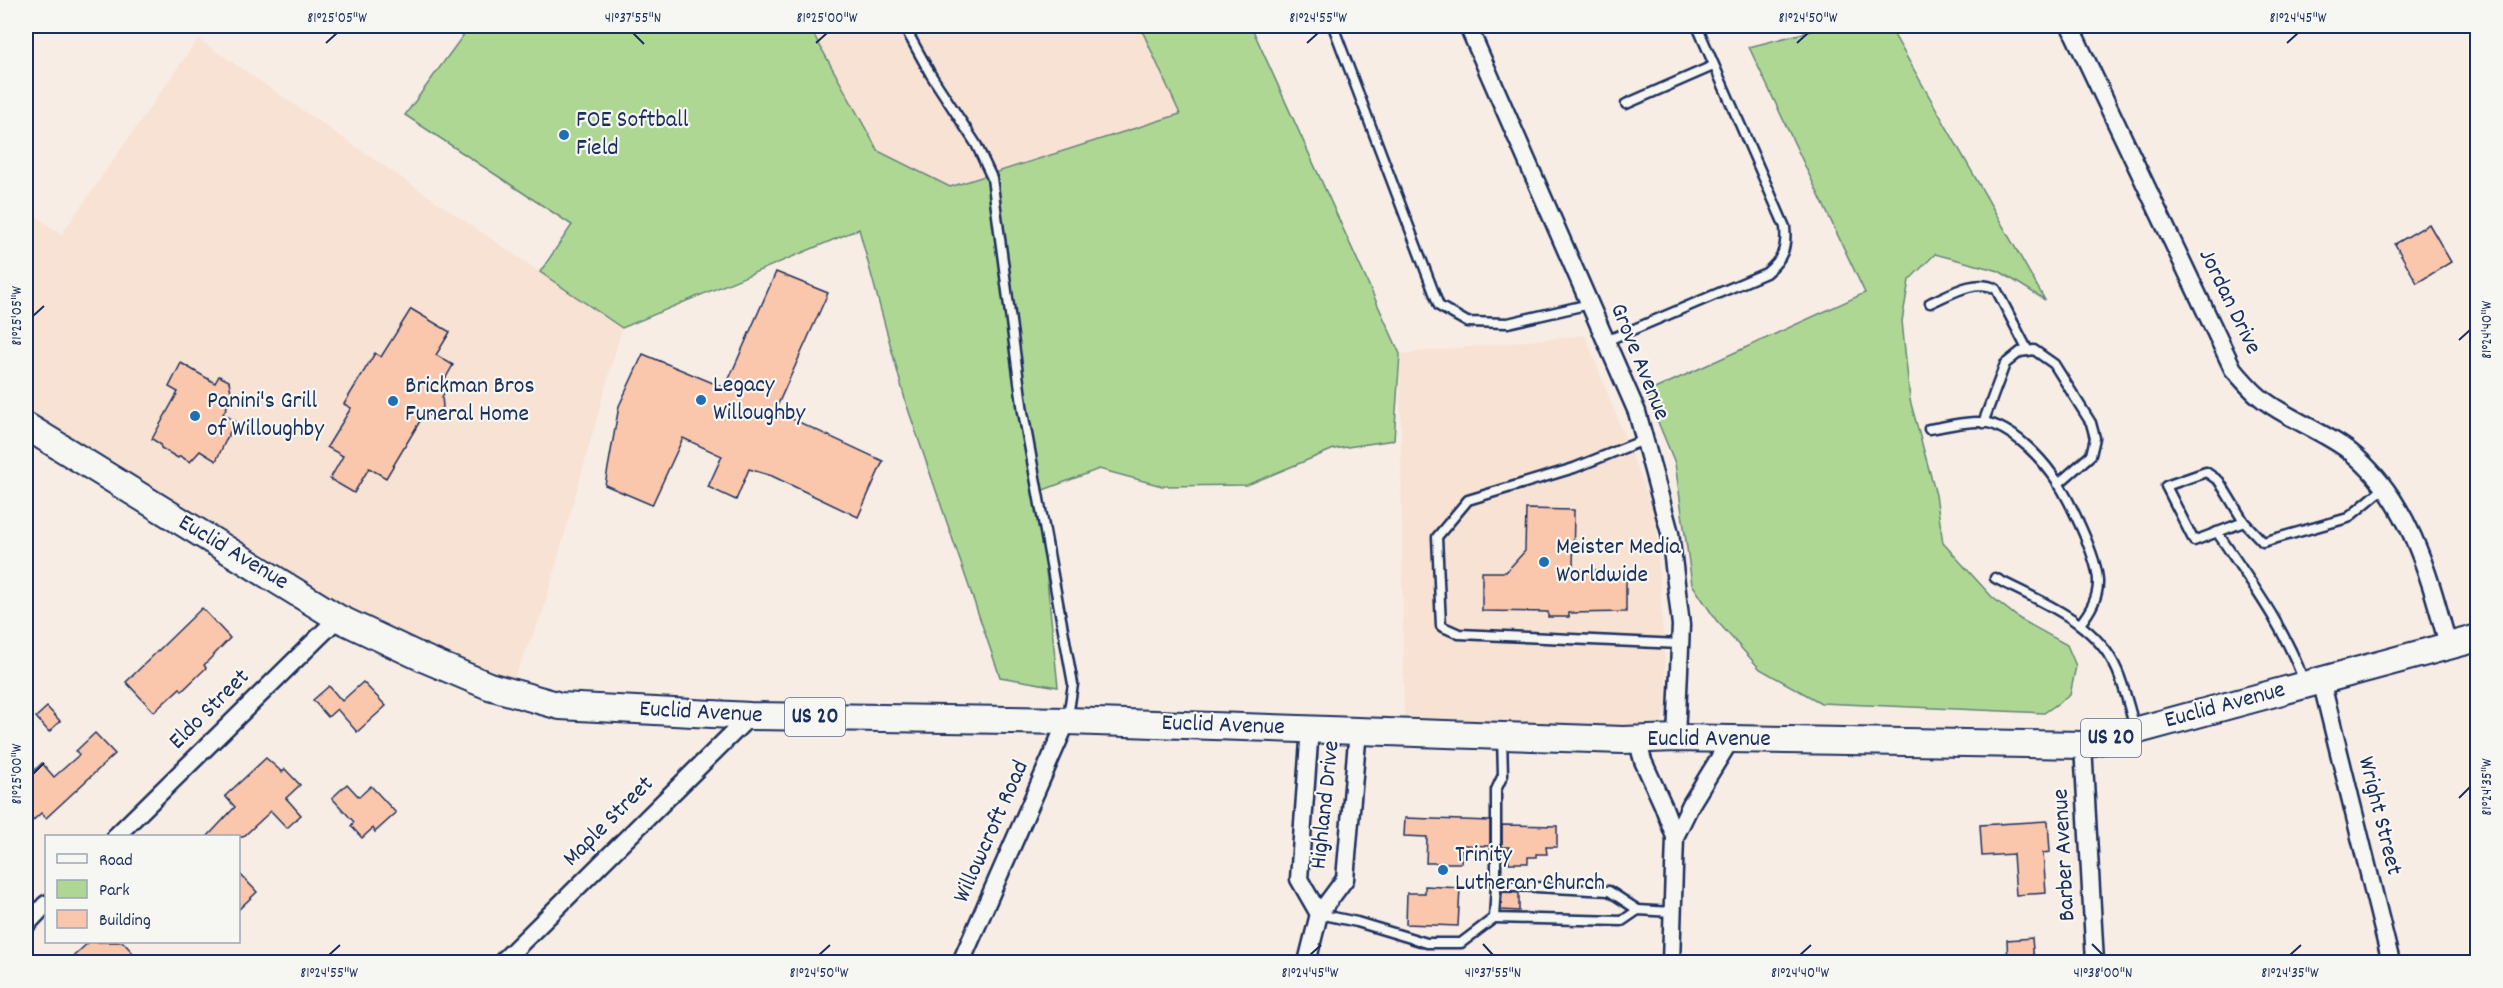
<svg xmlns="http://www.w3.org/2000/svg" width="2503" height="988" font-family="Dekko,sans-serif">
  <rect width="100%" height="100%" fill="#f7ede4"/>
  <filter id="ink" filterUnits="userSpaceOnUse"><feTurbulence type="fractalNoise" baseFrequency=".0167" numOctaves="2"/><feDisplacementMap in="SourceGraphic" scale="12" xChannelSelector="R" yChannelSelector="G"/><feConvolveMatrix kernelMatrix="1 2 1 2 8 2 1 2 1" color-interpolation-filters="sRGB"/></filter>
  <g filter="url(#ink)">
    <g fill="#f8e2d3">
      <path d="M809,26h331l40,88 -230,73 -72,-36z"/>
      <path d="M198,39l424,289 -79,283 -28,65 -7,8 -161,-70 -321,-202v-204l35,27z"/>
      <path d="M1585,335l71,183 11,181 -6,29 -257,-10 -4,-364z"/>
    </g>
    <g fill="#afd794" stroke="#658379" stroke-width="1.5">
      <path d="M470,26h339l69,125 72,36 230,-73 -40,-88h111l149,328 -6,86 -60,9 -87,36 -85,1 -63,-17 -61,23 20,195 -58,-10 -94,-274 -47,-174 -237,99 -82,-56 32,-47 -167,-110z"/>
      <path d="M1831,26h58l156,274 -46,-29 -64,-17 -26,26 -7,41 8,79 26,95 7,48 49,54 28,22 47,26 9,21 -6,29 -26,18 -223,-10 -61,-34 -44,-49 -24,-36 -17,-121 -29,-70 219,-100 -116,-246z"/>
    </g>
    <g fill="#fbc7ac" stroke="#1b2f5e" stroke-width="1.5">
      <path d="M2429,224l22,38 -34,21 -22,-39z"/>
      <path d="M776,272l52,21 -53,118 108,50 -25,56 -86,-41 -23,-7 -13,31 -28,-13 14,-31 -39,-18 -31,67 -47,-20 14,-79 24,-52 82,34z"/>
      <path d="M411,309l39,23 -14,23 17,10 -9,16 5,3 -7,13 1,10 -6,7 -14,2 -37,62 -17,-10 -15,25 -24,-14 13,-23 -16,-9 24,-39 -7,-4 31,-51 6,4z"/>
      <path d="M181,363l34,20 4,-7 10,5 3,16 -9,17 12,7 -19,40 -16,-10 -10,11 -10,-6 -2,2 -17,-10 -1,-4 -8,-5 26,-47 -9,-5z"/>
      <path d="M1526,509l48,1 -1,59 35,2v4h18v37l-57,1v4h-21v-5l-66,-1v-39h24l19,-21z"/>
      <path d="M202,608l28,30 -26,27 2,3 -24,23 -2,-3 -26,24 -28,-30z"/>
      <path d="M363,682l23,24 -29,26 -20,-23 -9,8 -15,-17 16,-14 13,15z"/>
      <path d="M47,707l13,14 -11,11 -13,-15z"/>
      <path d="M95,733l20,21 -69,64 -5,-5 -15,14v-48l16,-16 12,14 25,-22 -3,-4z"/>
      <path d="M266,758l16,14 3,-3 15,16 -14,13 15,17 -14,13 -16,-17 -28,26h-36l28,-30 -10,-11z"/>
      <path d="M347,784l12,13 12,-11 25,27 -21,19 -2,-4 -11,10 -11,-12 3,-4 -22,-24z"/>
      <path d="M1405,818l85,3v25l-28,-1 -1,18h-35l1,-26 -23,-1z"/>
      <path d="M2048,821l2,31 -7,1 3,40 -30,2 -3,-41 -31,2 -2,-31z"/>
      <path d="M1502,825l55,1v21h-11l1,7h-11v3h-8v6h-19v-16h-7z"/>
      <path d="M238,872l19,20 -19,18z"/>
      <path d="M1425,886l35,2 -2,38 -52,-2 1,-31h18z"/>
      <path d="M1502,892l17,1v18l-18,-1z"/>
      <path d="M2032,938l2,25h-26l-1,-23z"/>
      <path d="M89,942h34l19,21h-76z"/>
    </g>
    <g fill="none" stroke-linecap="round" stroke-linejoin="round">
      <g stroke="#1b2f5e" stroke-width="13">
        <g id="lane">
          <path d="M904,26l27,49 45,69 16,34 31,234 50,272 -5,33"/>
          <path d="M1333,26l106,280 28,16 41,1 82,-19"/>
          <path d="M1626,104l87,-38"/>
          <path d="M1930,303c21,-9 45,-25 66,-14l32,62"/>
          <path d="M1606,341l160,-68c17,-14 21,-25 19,-46l-88,-201"/>
          <path d="M1983,423l22,-59 15,-12 14,-2 20,14 37,59 4,15 -4,17 -33,29"/>
          <path d="M1929,429c21,-3 49,-12 68,-3 21,9 42,30 55,48 15,20 47,86 46,109 0,16 -9,30 -18,41"/>
          <path d="M1644,440l-70,28 -106,32 -31,37 4,89 18,8 221,10"/>
          <path d="M2244,522l-50,19 -28,-55 40,-14 13,9 25,41 19,20 85,-24 36,-30"/>
          <path d="M2217,532c32,48 68,95 87,150"/>
          <path d="M1995,578c45,24 100,42 122,92 8,18 12,39 18,57"/>
          <path d="M1502,737l1,38 -7,15v95l-2,33 128,3 16,-11 34,2"/>
          <path d="M1496,885l113,6 29,19"/>
          <path d="M1319,914l38,8 70,21h34l33,-25"/>
        </g>
      </g>
      <g stroke="#1b2f5e" stroke-width="21">
        <g id="street">
          <path d="M1468,26l169,386 33,121 11,92 -5,113"/>
          <path d="M2070,26l163,343c10,11 20,24 32,32 26,19 57,30 83,49 61,47 81,125 100,195"/>
          <path d="M2321,680l70,282"/>
          <path d="M1310,728l-11,151 20,35"/>
          <path d="M1637,739l6,22 20,44 12,32 -4,125"/>
          <path d="M2083,745l12,217"/>
          <path d="M116,836l222,-218"/>
          <path d="M1675,837l16,-33 40,-65"/>
          <path d="M26,925l20,-21"/>
          <path d="M502,962l248,-246"/>
          <path d="M961,962l106,-241"/>
          <path d="M1307,962l12,-48 26,-35 13,-149"/>
        </g>
      </g>
      <g stroke="#1b2f5e" stroke-width="30">
        <path id="primary" d="M26,426l312,192 87,41 64,27 71,20 190,10 317,5 556,19 53,-2 407,7 395,-107"/>
      </g>
      <use href="#lane" stroke="#f6f6f2" stroke-width="8"/>
      <use href="#street" stroke="#f6f6f2" stroke-width="16"/>
      <use href="#primary" stroke="#f6f6f2" stroke-width="26"/>
    </g>
  </g>
  <path fill="none" stroke="#1b2f5e" stroke-width="2" d="M633,33l11,11M326,43l11,-10M816,43l11,-10M1307,43l11,-10M1797,43l11,-10M2287,43l11,-10M33,316l11,-10M2459,340l11,-10M33,774l11,-11M2459,798l11,-11M1483,944l10,11M2092,944l11,11M329,955l11,-10M819,955l11,-10M1310,955l11,-10M1800,955l11,-10M2290,955l11,-10"/>
  <g fill="#1f6fb2" stroke="#f6f6f2" stroke-width="2">
    <circle cx="564" cy="135" r="6"/>
    <circle cx="701" cy="400" r="6"/>
    <circle cx="393" cy="401" r="6"/>
    <circle cx="195" cy="416" r="6"/>
    <circle cx="1544" cy="562" r="6"/>
    <circle cx="1443" cy="870" r="6"/>
  </g>
  <g text-anchor="middle" dominant-baseline="central" stroke-width="4.5" stroke-linejoin="round" paint-order="stroke">
    <g fill="#f6f6f2" stroke="#5d6b8a" stroke-width="1.5">
      <rect x="785" y="698" width="60" height="38" rx="4.5"/>
      <rect x="2081" y="719" width="60" height="38" rx="4.5"/>
    </g>
    <g font-size="22" font-weight="bold" fill="#1b2f5e">
      <text x="815" y="717">US 20</text>
      <text x="2111" y="738">US 20</text>
    </g>
    <g font-size="24" fill="#1b2f5e" stroke="#f6f6f2" text-anchor="start">
      <text x="576" y="121">FOE Softball<tspan x="576" dy="28">Field</tspan></text>
      <text x="713" y="386">Legacy<tspan x="713" dy="28">Willoughby</tspan></text>
      <text x="405" y="387">Brickman Bros<tspan x="405" dy="28">Funeral Home</tspan></text>
      <text x="207" y="402">Panini's Grill<tspan x="207" dy="28">of Willoughby</tspan></text>
      <text x="1556" y="548">Meister Media<tspan x="1556" dy="28">Worldwide</tspan></text>
      <text x="1455" y="856">Trinity<tspan x="1455" dy="28">Lutheran Church</tspan></text>
    </g>
    <g font-size="24" fill="#1b2f5e" stroke="#f6f6f2">
      <text transform="translate(2229 302) rotate(64)">Jordan Drive</text>
      <text transform="translate(1639 362) rotate(68)">Grove Avenue</text>
      <text transform="translate(233 553) rotate(31)">Euclid Avenue</text>
      <text transform="translate(2225 706) rotate(-15)">Euclid Avenue</text>
      <text transform="translate(210 710) rotate(-45)">Eldo Street</text>
      <text transform="translate(701 713) rotate(3)">Euclid Avenue</text>
      <text transform="translate(1223 726) rotate(2)">Euclid Avenue</text>
      <text x="1709" y="740">Euclid Avenue</text>
      <text transform="translate(1326 805) rotate(-84)">Highland Drive</text>
      <text transform="translate(2379 816) rotate(76)">Wright Street</text>
      <text transform="translate(609 822) rotate(-45)">Maple Street</text>
      <text transform="translate(992 832) rotate(-66)">Willowcroft Road</text>
      <text transform="translate(2065 855) rotate(-93)">Barber Avenue</text>
    </g>
  </g>
  <rect width="2503" height="988" fill="none" stroke="#f6f6f2" stroke-width="66"/>
  <rect x="45" y="835" width="195" height="108" fill="#f6f6f2" stroke="#9ea6b7" stroke-width="1.5"/>
  <rect x="57" y="854" width="30" height="9" fill="#f6f6f2" stroke="#9ea6b7" stroke-width="1.5"/>
  <text x="99" y="865" font-size="18" fill="#1b2f5e">Road</text>
  <rect x="57" y="880" width="30" height="18" fill="#afd794" stroke="#9ea6b7" stroke-width="1.5"/>
  <text x="99" y="895" font-size="18" fill="#1b2f5e">Park</text>
  <rect x="57" y="910" width="30" height="18" fill="#fbc7ac" stroke="#9ea6b7" stroke-width="1.5"/>
  <text x="99" y="925" font-size="18" fill="#1b2f5e">Building</text>
  <rect x="33" y="33" width="2437" height="922" fill="none" stroke="#1b2f5e" stroke-width="2"/>
  <g font-size="15" text-anchor="middle" fill="#1b2f5e">
    <text x="337" y="22">81°25'05"W</text>
    <text x="633" y="22">41°37'55"N</text>
    <text x="827" y="22">81°25'00"W</text>
    <text x="1318" y="22">81°24'55"W</text>
    <text x="1808" y="22">81°24'50"W</text>
    <text x="2298" y="22">81°24'45"W</text>
    <text transform="translate(16 316) rotate(-90)" y="5">81°25'05"W</text>
    <text transform="translate(2486 330) rotate(-90)" y="5">81°24'40"W</text>
    <text transform="translate(16 774) rotate(-90)" y="5">81°25'00"W</text>
    <text transform="translate(2486 787) rotate(-90)" y="5">81°24'35"W</text>
    <text x="329" y="977">81°24'55"W</text>
    <text x="819" y="977">81°24'50"W</text>
    <text x="1310" y="977">81°24'45"W</text>
    <text x="1493" y="977">41°37'55"N</text>
    <text x="1800" y="977">81°24'40"W</text>
    <text x="2103" y="977">41°38'00"N</text>
    <text x="2290" y="977">81°24'35"W</text>
  </g>
</svg>
